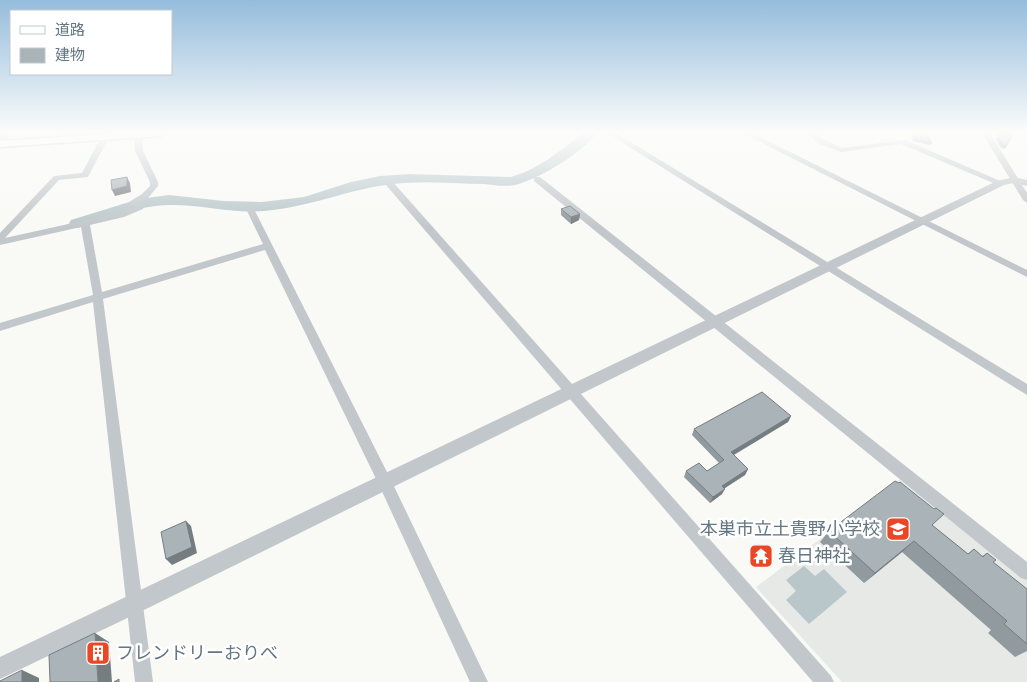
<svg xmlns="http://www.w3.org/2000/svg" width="1027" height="682" font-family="Figtree,'Noto Sans JP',sans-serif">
  <rect width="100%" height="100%" fill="#f9f9f6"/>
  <path fill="#e7e9e7" d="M900,479l127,101v102h-185l-86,-95z"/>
  <path fill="#b9c7ca" d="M804,566l11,10 9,-7 23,23 -38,32 -23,-24 10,-9 -10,-11z"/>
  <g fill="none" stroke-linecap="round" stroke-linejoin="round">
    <path fill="#b9c7ca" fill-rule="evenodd" d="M583,133h14c-15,20 -58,46 -82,52 -10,2 -21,0 -31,-1 -26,0 -53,-3 -80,-1 -49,3 -91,24 -140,28 -32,3 -64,-7 -95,-6 -31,0 -62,15 -92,23l-6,-2 -2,-3 2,-3 68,-21 30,-4 55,6 38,1 42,-5 47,-15 29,-6 29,-2 102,3c28,-8 50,-27 72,-44z"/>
    <g stroke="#b4bbbf" stroke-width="3">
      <path id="secondary" d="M119,133h47l-5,3 -161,11v-6z"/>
    </g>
    <g fill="#c2c7cb" fill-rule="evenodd">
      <path d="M2,133h8l-7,12h-3v-8z"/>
      <path d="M133,133h8l2,2v16l15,31v4l-10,12 -9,4 5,5 -1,2 -19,8 -34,8 12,67 161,-48 -16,-33 1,-2h6l136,269 98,204h-18l-91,-197 -114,-235 -162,49 50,383h-18l-42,-380 -93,29v-8l93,-28 -12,-68 -81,18v-12l54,-57 28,-3 19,-36 4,-2 4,2 -21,40 -29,3 -54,58 113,-25 16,-6 -5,-5 13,-8 8,-8v-4l-15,-31v-16z"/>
      <path d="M607,133h9l411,251v11z"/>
      <path d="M742,133h10l275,137v7z"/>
      <path d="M808,133h8l7,6 19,9 63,-8 100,43 -7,2 -97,-41 -60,8 -24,-9z"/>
      <path d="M982,133h8l37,60v10l-4,-3z"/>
      <path d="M534,177h6l487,385v18l-6,-2 -487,-397z"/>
      <path d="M386,181h6l439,495 3,6h-21l-427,-497z"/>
    </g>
    <path fill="#c2c7cb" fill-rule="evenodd" d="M1014,177l13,3v6l-13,-3 -10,2 -862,426 -142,68v-22l997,-476z"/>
    <use href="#secondary" fill="#fff" fill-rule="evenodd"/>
  </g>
  <g fill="#919a9e">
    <path d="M915,133h10l7,10 -2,2 -18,-4z"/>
    <path d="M1000,133l13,2 -8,14 -4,-1 -5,-9z"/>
    <path d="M561,209l19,5 -1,6 -8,4 -10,-9z"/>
    <path d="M791,416l-3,6 -54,33 14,14 -3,6 -21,13 -2,6 -12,9 -26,-26 2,-6h21l12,-8 -27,-28 2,-6z"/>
    <path d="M932,525l36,29 6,-5 8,7 5,-3 6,9 33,27 1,-1v63l-12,6 -27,-24 3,-3 -89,-78 -38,31 -44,-41 9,-11z"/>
  </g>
  <g fill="#767d81">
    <path d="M127,177l3,6 1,9 -16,4 -3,-6z"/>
    <path d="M580,214l-1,6 -8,4v-7z"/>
    <path d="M791,416l-3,6 -60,36 3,-6z"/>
    <path d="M748,469l-3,6 -26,17 3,-6z"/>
    <path d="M725,489l-3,5 -12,9 3,-6z"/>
    <path d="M186,521l5,5 6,27 -25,12 -6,-6z"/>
    <path d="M914,541l-12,11 -38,31 11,-10z"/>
    <path d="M95,633l14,9 3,40h-14z"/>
    <path d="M22,670l17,8v4h-17z"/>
  </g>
  <g fill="#a9b3b8" stroke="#767d81">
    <path d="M915,133h10l7,10 -19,-5z"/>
    <path d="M1000,133h4l9,2 -7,11 -3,-1 -5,-9z"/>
    <path d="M127,177v9l-15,4 -1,-10z"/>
    <path d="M570,206l10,8 -9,3 -10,-8z"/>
    <path d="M762,392l29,24 -60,36 17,17 -26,17 3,3 -12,8 -27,-26 13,-8 8,8 17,-11 -30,-31z"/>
    <path d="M895,481l4,2 1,-1 34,27 2,-1 8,6 -12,11 36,29 6,-5 9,8 4,-4 9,7 -3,2 34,27v55l-23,-20 3,-3 -93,-80 -39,32 -46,-42z"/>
    <path d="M186,521l6,26 -26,12 -5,-27z"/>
    <path d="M95,633l3,49h-48l-1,-27z"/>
    <path d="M22,670v12h-22v-1z"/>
    <path d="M119,679v3h-5z"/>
  </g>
  <linearGradient id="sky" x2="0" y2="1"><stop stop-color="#95bcdc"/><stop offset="0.58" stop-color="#fcfcfb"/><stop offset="1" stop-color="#fcfcfb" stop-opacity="0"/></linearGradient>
  <rect width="1027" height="228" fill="url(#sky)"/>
  <defs>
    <g id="school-square" transform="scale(1.25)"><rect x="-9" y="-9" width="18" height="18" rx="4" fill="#e94726" stroke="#fff"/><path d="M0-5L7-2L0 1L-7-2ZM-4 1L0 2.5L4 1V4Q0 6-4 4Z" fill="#fff"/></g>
    <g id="temple-square" transform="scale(1.25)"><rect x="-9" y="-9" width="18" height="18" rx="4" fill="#e94726" stroke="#fff"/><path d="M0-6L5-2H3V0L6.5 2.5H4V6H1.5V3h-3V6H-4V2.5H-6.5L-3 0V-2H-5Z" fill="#fff"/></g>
    <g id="building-square" transform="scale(1.25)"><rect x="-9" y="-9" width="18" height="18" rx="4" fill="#e94726" stroke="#fff"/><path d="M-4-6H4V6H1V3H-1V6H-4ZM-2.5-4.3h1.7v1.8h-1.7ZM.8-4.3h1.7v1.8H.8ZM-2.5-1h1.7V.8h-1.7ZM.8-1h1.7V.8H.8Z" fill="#fff"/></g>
  </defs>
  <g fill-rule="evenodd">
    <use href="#school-square" x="898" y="529"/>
    <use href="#temple-square" x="761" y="556"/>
    <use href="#building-square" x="98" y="653"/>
  </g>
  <g text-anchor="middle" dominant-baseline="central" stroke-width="5" stroke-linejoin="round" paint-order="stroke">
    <g font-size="18" fill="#637782" stroke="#fff" text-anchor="start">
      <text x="880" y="529" text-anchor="end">本巣市立土貴野小学校</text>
      <text x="778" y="556">春日神社</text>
      <text x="116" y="653">フレンドリーおりべ</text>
    </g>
  </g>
  <rect x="10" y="10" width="162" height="65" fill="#ffffff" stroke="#c1c9cd"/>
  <rect x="20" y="26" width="25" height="8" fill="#ffffff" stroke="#c1c9cd"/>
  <text x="55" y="35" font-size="15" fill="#637782">道路</text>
  <rect x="20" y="48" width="25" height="15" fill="#a9b3b8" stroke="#c1c9cd"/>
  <text x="55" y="60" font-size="15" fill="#637782">建物</text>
</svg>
